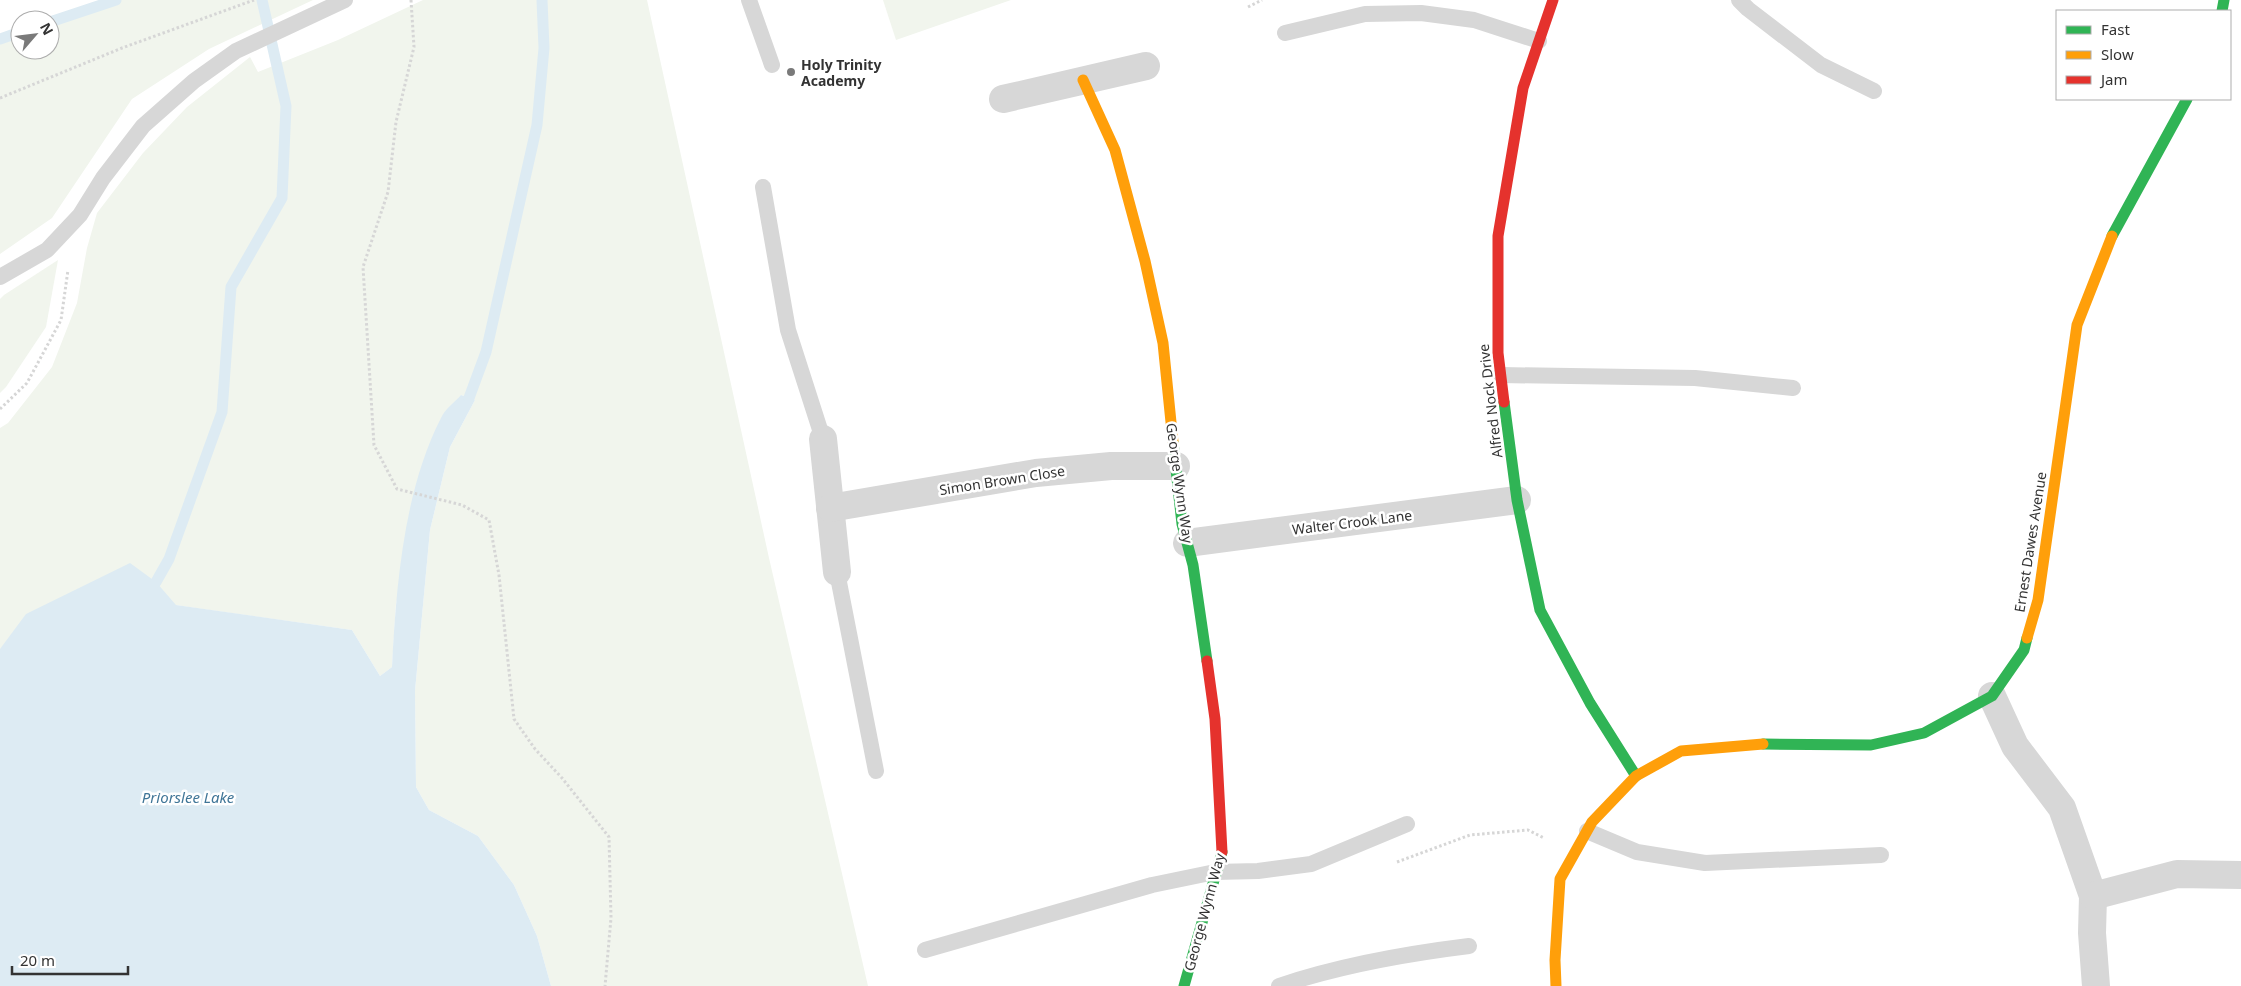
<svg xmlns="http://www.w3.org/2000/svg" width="2241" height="986" font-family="'Noto Sans',sans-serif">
  <rect width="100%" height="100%" fill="#fff"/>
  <g fill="#f1f5ed">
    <path d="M116,0h197l-104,49 -77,50 -80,119 -52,36v-215l20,-7v18h30v-28z"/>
    <path d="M423,0h224l122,558 99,428h-317l-14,-50 -23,-51 -36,-49 -49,-26 -13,-23 -1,-96 15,-161 20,-83 25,-47 -14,-5 -65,208 -4,64 -12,9 -28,-46 -177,-25 -175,44v-221l8,-5 44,-56 25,-64 10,-55 10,-35 46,-60 44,-46 63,-50 8,15 80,-32z"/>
    <path d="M883,0h128l-115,40z"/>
    <path d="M58,260l-12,67 -40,60 -6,6v-94l4,-4z"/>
  </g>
  <path fill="#ddebf3" d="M461,395l14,5 -25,47 -20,83 -15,161 1,96 13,23 49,26 36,49 23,51 14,50h-551v-337l26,-35 104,-51 26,19 20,23 176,25 28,46 12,-9c4,-81 12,-177 49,-249 4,-9 14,-16 20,-23z"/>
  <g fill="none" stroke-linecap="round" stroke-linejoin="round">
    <g stroke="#ddebf3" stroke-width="11">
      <path d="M50,22l66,-22"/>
      <path d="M0,39l20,-7"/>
      <path d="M469,398l17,-46 51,-227 7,-77 -2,-48"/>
      <path d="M156,582l13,-23 53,-147 9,-125 51,-89 4,-92 -24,-106"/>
    </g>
    <g stroke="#d6d6d6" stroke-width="3" stroke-dasharray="2.5 2.5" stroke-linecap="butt">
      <path d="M411,0l3,47 -18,75 -8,70 -25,75 11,178 23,44 65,16 27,15 10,55 15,144 21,30 27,29 47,59 2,81 -6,68"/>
      <path d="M1248,7l14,-7"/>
      <path d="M0,98l122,-50 132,-48"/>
      <path d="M0,409l27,-26 34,-63 7,-50"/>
      <path d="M1397,862l73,-27 58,-5 16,8"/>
    </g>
    <g stroke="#d7d7d7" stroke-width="16">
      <path d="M749,0l23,65"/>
      <path d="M1739,0l9,9 73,56 53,26"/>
      <path d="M1285,33l80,-19 56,-1 53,7 65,21"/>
      <path d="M763,187l25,143 35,109"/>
      <path d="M0,277l47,-27 33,-35 23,-37 40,-52 51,-45 42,-30 109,-51"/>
      <path d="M1501,375l194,3 98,10"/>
      <path d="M837,572l39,199"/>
      <path d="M1587,831l50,21 68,11 176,-8"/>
      <path d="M925,950l227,-65 63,-13 43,-1 53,-7 96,-40"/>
      <path d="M1279,986c62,-21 125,-32 190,-40"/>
    </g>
    <g stroke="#d7d7d7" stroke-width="28">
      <path d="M1003,99l143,-33"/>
      <path d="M823,439l14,133"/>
      <path d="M830,508l206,-35 75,-7h65"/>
      <path d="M1187,543l330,-43"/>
      <path d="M1992,696l23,50 47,62 31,88 -1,37 4,53"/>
      <path d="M2093,896l84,-22 64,1"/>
    </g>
    <g stroke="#30b455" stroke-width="11">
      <path d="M2222,11l2,-11"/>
      <path d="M2112,236l75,-137"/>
      <path d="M1504,402l13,98 23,110 50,93 46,73"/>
      <path d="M1173,442l9,82 11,41 14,96"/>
      <path d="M1763,744l108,1 53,-12 68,-37 32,-46 3,-12"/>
      <path d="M1184,986l38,-134"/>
    </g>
    <g stroke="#ff9f0a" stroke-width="11">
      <path d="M1083,80l32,70 30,111 18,82 10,99"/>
      <path d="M2027,638l11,-38 39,-275 35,-89"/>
      <path d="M1556,986l-1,-26 5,-81 32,-57 44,-46 45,-25 82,-7"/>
    </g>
    <g stroke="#e5322d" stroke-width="11">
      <path d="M1504,402l-6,-49v-117l25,-148 30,-88"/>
      <path d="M1207,661l8,58 7,133"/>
    </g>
  </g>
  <circle fill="#7a7a7a" stroke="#fff" stroke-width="2" cx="791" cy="72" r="5"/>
  <g text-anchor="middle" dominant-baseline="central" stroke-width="5" stroke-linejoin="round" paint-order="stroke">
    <g font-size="14" font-weight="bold" fill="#333" stroke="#fff" text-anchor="start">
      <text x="801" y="64">Holy Trinity<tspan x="801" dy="16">Academy</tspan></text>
    </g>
    <g font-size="14" fill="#333" stroke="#fff">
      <text transform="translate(1490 401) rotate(-97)">Alfred Nock Drive</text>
      <text transform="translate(1002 480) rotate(-9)">Simon Brown Close</text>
      <text transform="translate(1180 483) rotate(82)">George Wynn Way</text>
      <text transform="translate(1352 522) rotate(-7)">Walter Crook Lane</text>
      <text transform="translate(2030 542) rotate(-81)">Ernest Dawes Avenue</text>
      <text transform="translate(1204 912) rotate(-75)">George Wynn Way</text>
    </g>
    <g font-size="15" font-style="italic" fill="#3f7597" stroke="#fff">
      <text x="188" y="797">Priorslee Lake</text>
    </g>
  </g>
  <rect x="2056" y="10" width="175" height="90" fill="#ffffff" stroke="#adadad"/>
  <rect x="2066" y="26" width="25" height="8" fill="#30b455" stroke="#adadad"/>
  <text x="2101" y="35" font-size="15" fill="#333333">Fast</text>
  <rect x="2066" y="51" width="25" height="8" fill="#ff9f0a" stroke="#adadad"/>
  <text x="2101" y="60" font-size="15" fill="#333333">Slow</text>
  <rect x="2066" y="76" width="25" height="8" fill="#e5322d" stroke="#adadad"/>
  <text x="2101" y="85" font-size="15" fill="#333333">Jam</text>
  <g transform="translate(35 35) rotate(62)"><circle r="24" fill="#ffffff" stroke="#adadad"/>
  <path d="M0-4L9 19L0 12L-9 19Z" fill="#7a7a7a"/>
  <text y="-8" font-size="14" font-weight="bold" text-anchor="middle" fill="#333333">N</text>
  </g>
  <path d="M12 966v8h116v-8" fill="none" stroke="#333333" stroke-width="2.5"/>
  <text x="20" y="966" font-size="15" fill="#333333" stroke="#ffffff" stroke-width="4" paint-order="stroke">20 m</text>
</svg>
